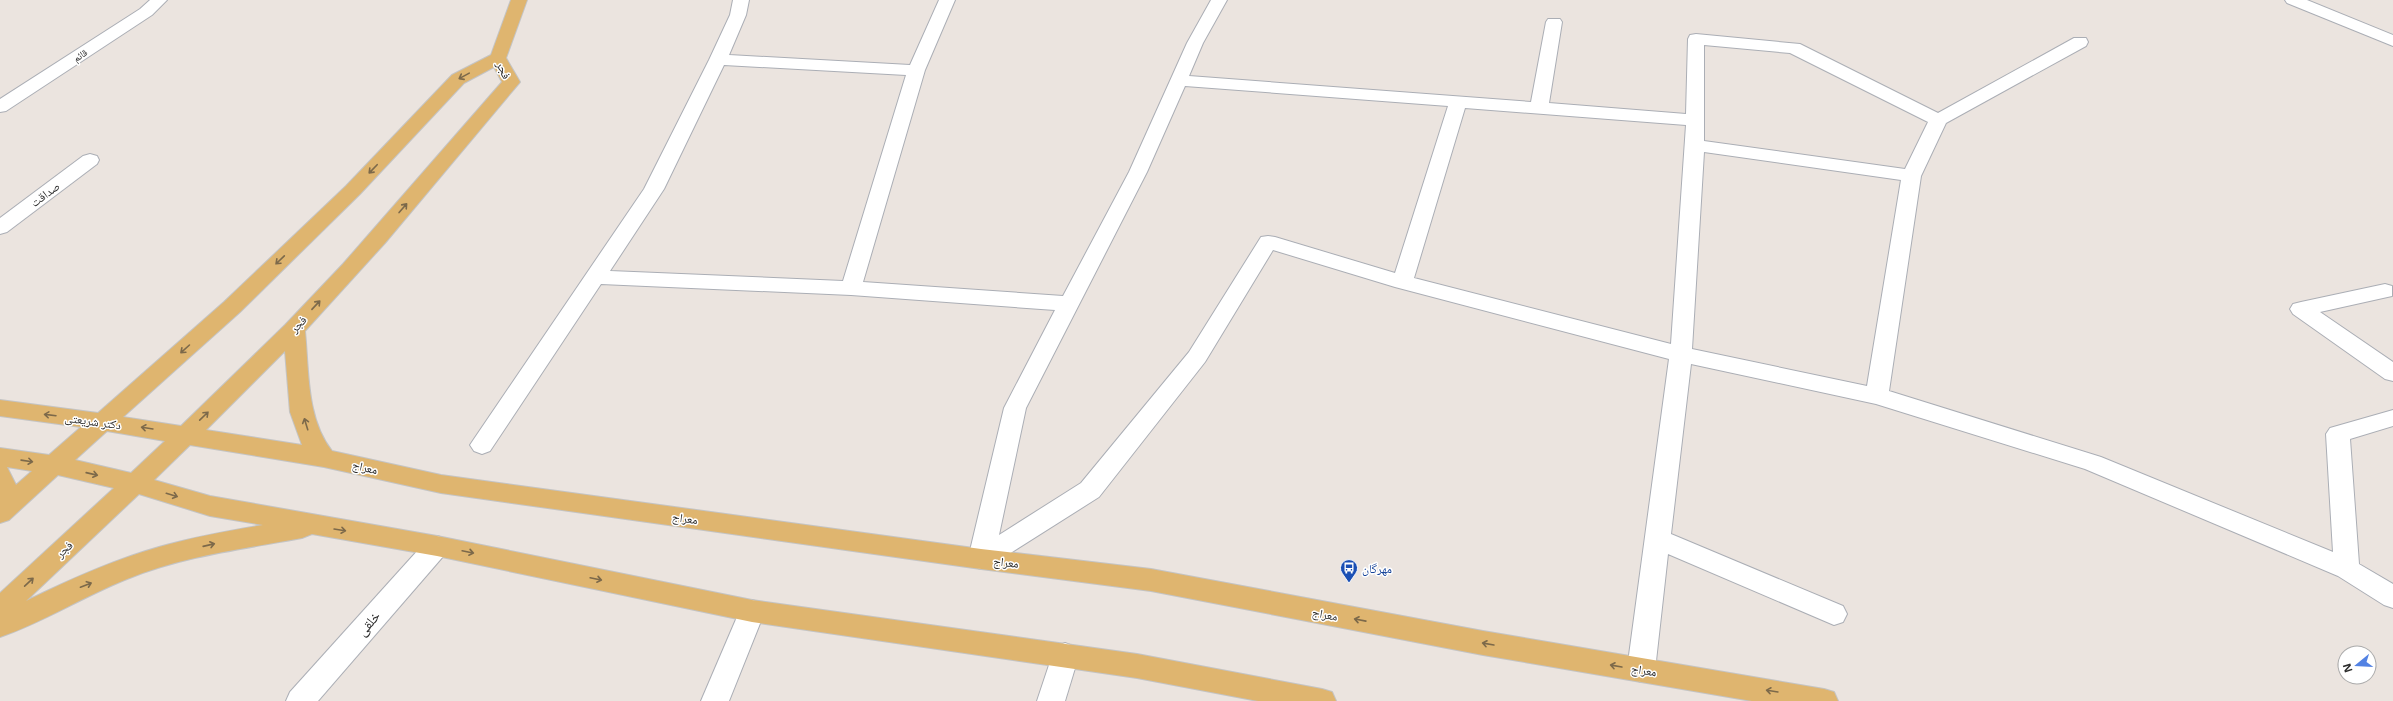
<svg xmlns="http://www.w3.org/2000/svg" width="2393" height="701" font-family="'Open Sans','Noto Naskh Arabic',sans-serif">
  <rect width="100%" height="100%" fill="#ebe4df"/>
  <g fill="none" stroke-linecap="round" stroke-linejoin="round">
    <g stroke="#abaeb5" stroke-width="2">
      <g id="minor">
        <path d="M150,0h17l-15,15 -146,96 -6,1v-13l140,-90z"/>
        <path d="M733,0h16l-3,15 -17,40 181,10 29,-65h16l-30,70 -62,212 200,14 66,-124 58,-129 24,-43h16l-24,43 -14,33 342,26 15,-80 2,-3h12l2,3 -13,81 137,11 2,-75 2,-4 6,-1 104,10 138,69 136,-75h12l2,4 -2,4 -140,77 -25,53 -32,215 212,66 232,95 -7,-118 4,-6 63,-18v16l-43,13 9,125 34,20v24l-9,-3 -46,-29 -253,-107 -209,-65 -185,-40 -20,170 172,72 4,8 -4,8 -9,3 -166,-71 -13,116 -4,8 -10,4 -10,-4 -4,-8 42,-311 -274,-72 -122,-37 -68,112 -106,135 -109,69 -9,3 -9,-3 -4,-7 36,-151 51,-98 -204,-15 -250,-11 -111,167 -8,3 -8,-3 -4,-6 4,-6 170,-250 65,-129 21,-45zM1704,45l86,8 138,69 -23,47 -201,-28zM724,65l182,10 -63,206 -233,-10 54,-82zM1185,86l263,20 -53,167 -120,-36 -7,-1 -7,1 -72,115 -108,131 -82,52 27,-127 121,-236zM1465,108l221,17 -15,219 -257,-66zM1704,152l197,28 -34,206 -175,-37z"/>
        <path d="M2285,0h22l86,35v11l-106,-43z"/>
        <path d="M90,154l7,2 2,4 -2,4 -90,68 -7,2v-16l83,-62z"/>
        <path d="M2385,284l7,2v10l-72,16 73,50v19l-8,-2 -92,-65 -3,-5 3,-5 8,-2z"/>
        <path d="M437,536l9,3 4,7 -4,7 -128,148h-32l4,-9 138,-153z"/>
        <path d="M752,600l9,3 4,8 -36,90h-28l42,-98z"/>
        <path d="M1065,643l10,4 4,8 -14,46h-28l18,-54z"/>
      </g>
    </g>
    <g stroke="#c4c4c4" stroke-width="2">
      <path id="major" d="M511,0h16l-21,58 14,24 -135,161 -80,88c4,39 1,87 27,120l109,24 540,74 170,20 332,62 341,58 10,3 4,9h-86l-269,-46 -332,-64 -170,-22 -540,-76 -117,-26 -134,-22 -36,35 56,16 227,40 315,64 385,54 185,35 10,3 4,9h-78l-121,-23 -385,-56 -315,-66 -125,-22 -10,4c-59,11 -119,18 -175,41 -43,17 -83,43 -127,58v-44l114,-105 -56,-13 -49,45 -9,3v-75l49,7 32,-28 -81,-11v-16l98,13 126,-111 122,-116 106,-111 39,-20zM494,67l8,15 -159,182 -58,61 -104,101 -58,-9 117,-105 120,-118 104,-111zM285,351l5,61 12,33 -96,-15zM107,431l58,10 -34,32 -56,-13zM7,467l25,4 -16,14zM139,494l71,22 53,9c-35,6 -70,12 -104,22 -46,13 -90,33 -133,54z"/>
    </g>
    <use href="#minor" fill="#fff" fill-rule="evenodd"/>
    <use href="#major" fill="#dfb56f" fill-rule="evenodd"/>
  </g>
  <defs><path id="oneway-shaft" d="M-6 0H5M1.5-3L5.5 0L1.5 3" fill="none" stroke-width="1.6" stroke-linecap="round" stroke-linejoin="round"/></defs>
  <g stroke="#7c694a">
    <use href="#oneway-shaft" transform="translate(464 76) rotate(151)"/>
    <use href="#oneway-shaft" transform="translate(373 169) rotate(134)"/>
    <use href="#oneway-shaft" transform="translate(403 208) rotate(-49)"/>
    <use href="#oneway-shaft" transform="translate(280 260) rotate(136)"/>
    <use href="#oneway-shaft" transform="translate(316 305) rotate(-47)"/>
    <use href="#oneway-shaft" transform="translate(185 349) rotate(138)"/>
    <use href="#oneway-shaft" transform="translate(50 415) rotate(-173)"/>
    <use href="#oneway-shaft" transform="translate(204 416) rotate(-44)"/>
    <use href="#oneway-shaft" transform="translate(306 424) rotate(-107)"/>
    <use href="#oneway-shaft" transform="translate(147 428) rotate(-171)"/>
    <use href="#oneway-shaft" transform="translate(27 461) rotate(8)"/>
    <use href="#oneway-shaft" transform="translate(92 474) rotate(13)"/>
    <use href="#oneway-shaft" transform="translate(172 495) rotate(17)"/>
    <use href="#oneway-shaft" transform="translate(340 530) rotate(9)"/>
    <use href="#oneway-shaft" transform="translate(209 545) rotate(-13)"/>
    <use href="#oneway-shaft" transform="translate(468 552) rotate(12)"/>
    <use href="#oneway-shaft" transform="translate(596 579) rotate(12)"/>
    <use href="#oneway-shaft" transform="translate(29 582) rotate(-43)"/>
    <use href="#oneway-shaft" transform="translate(86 585) rotate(-21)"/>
    <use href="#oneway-shaft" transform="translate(1360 620) rotate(-169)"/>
    <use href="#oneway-shaft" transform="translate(1488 644) rotate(-170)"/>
    <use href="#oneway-shaft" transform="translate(1616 666) rotate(-170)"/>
    <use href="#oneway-shaft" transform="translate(1772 691) rotate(-171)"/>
  </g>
  <defs>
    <g id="bus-pin" transform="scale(0.9)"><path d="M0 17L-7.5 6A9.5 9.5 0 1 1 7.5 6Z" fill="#1a4fb4" stroke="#fff"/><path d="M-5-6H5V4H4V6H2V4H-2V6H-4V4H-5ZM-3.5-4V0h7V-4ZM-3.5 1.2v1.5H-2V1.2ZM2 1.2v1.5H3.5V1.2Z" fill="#fff"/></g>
  </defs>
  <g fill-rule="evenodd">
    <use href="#bus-pin" x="1349" y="568"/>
  </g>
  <g text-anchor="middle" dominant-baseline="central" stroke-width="3" stroke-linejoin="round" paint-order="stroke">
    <g font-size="10" fill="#2b2b2b" stroke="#fff">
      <text transform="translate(80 55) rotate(-33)">قائم</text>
    </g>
    <g font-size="12" fill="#2b2b2b" stroke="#fff">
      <text transform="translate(504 70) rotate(66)">فجر</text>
      <text transform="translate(45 194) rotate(-37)">صداقت</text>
      <text transform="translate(298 324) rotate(-46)">فجر</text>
      <text transform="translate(93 421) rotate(8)">دکتر شریعتی</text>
      <text transform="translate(365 467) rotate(13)">معراج</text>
      <text transform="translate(685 518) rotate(8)">معراج</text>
      <text transform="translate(64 549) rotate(-43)">فجر</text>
      <text transform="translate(1006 562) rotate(7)">معراج</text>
      <text transform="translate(1325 614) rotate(11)">معراج</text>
      <text transform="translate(1644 670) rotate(9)">معراج</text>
    </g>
    <g font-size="12" fill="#164399" stroke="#fff" text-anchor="start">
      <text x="1362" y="568">مهرگان</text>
    </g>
    <g font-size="14" fill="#2b2b2b" stroke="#fff">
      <text transform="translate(368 623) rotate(-49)">خلقی</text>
    </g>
  </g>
  <g transform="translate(2357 665) rotate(252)"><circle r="19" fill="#ffffff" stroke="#aaaaaa"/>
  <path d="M0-3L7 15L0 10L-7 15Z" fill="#5382e3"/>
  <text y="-6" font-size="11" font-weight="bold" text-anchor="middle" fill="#2b2b2b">N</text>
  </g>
</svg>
